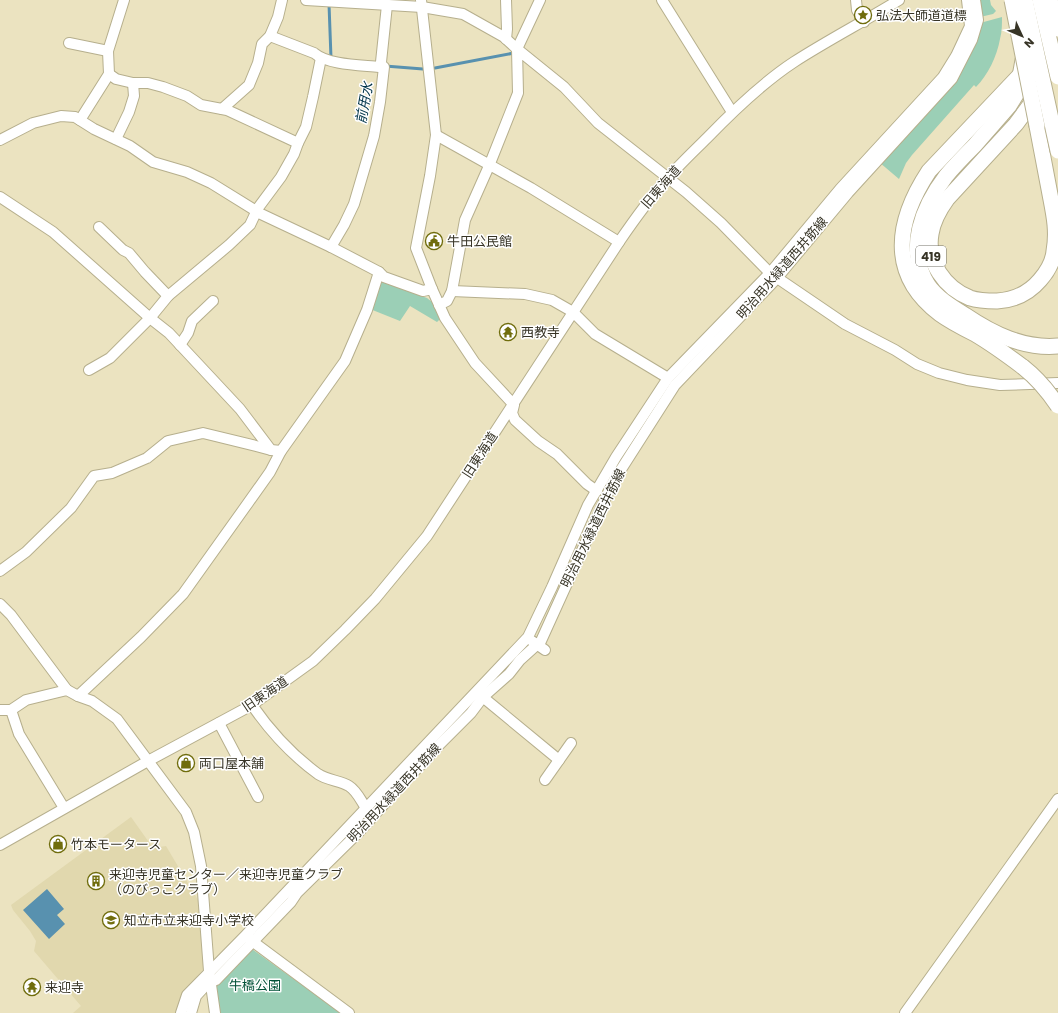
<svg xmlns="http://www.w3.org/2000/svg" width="1058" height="1013" font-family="Poppins,'Noto Sans JP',sans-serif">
  <rect width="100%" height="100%" fill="#ebe3c0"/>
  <path fill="#e1d8ae" d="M131,817l22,31 13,-2 32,54 7,67 -22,26 -6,20h-104l8,-7 -47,-55 2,-10 -6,-10 -17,-21 -2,-5z"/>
  <g fill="#9bcfb6">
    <path d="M978,0h12l1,5 5,6 -3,3 -13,3z"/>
    <path d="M1002,17c0,7 0,15 -2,22 -3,17 -12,36 -24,48l-2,-2 -62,70 -6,8 -7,16 -20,-17 101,-139z"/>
    <path d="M382,282l45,16 5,4 8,17 -3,3 -27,-16 -10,15 -30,-12 8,-23z"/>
    <path d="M252,949l89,64h-122l-3,-28z"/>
  </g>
  <path fill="#5891af" d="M47,889l17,20 -7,6 8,9 -16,15 -26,-29z"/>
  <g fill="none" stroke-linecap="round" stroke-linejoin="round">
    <g stroke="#5891af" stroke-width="3">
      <path d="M329,4l2,54h1"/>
      <path d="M385,66l38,3"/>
      <path d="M435,68l79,-15"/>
    </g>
    <g stroke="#b6af8d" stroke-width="12">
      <g id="minor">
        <path d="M306,0l116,7 41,7 41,23 13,12 23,-49"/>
        <path d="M421,0l15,135 -6,41 -14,72 16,41"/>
        <path d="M506,0l1,29 -1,10"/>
        <path d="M662,0l70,112"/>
        <path d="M856,0l1,10 7,12"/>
        <path d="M270,36l44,17c14,12 46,12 65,14"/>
        <path d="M69,43l39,8"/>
        <path d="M381,62l6,-57"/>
        <path d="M109,74l7,5 17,4h15l15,4 24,9 14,9 26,5 71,33"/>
        <path d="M222,109l27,-24 9,-22 4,-19 8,-8 8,-19 4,-17"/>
        <path d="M80,120l29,-46 -1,-23 16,-51"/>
        <path d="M436,135l95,53 88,54"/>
        <path d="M116,139l13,-27 5,-16 -1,-13"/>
        <path d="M0,140l33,-17 28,-7 14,1 19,12 36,17 23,16 34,10 24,11 50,31 70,33 48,25 5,5 39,14 9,-2 13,29 30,45 39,42 -2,8 3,7 23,21 19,13 30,30 10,7"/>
        <path d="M0,197l53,35 97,86 19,15 71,76 31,41 10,1"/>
        <path d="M99,227l24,23 6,3 16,19 23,24"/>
        <path d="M331,247l13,-22 10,-21 20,-68 6,-34 4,-35"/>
        <path d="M452,291l73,3 27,6 21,12 22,22 73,44"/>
        <path d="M439,305l8,-4 5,-10 13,-71 24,-54 29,-73 -1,-44 47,38 34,36 88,69 35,31 49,50 75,51 50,26 22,14 22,9 28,7 33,5 58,-2"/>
        <path d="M180,345l8,-12 4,-12 21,-20"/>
        <path d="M89,370l21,-12 40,-40 18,-22 61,-51 21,-20 8,-17 23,-31 13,-23 4,-11 8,-16 7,-30 8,-39"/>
        <path d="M0,571l26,-19 45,-44 23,-32 18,-3 35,-15 21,-17 35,-8 53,13 15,4"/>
        <path d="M0,604l11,11 56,75"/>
        <path d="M532,641l13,9"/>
        <path d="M479,694l80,66"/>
        <path d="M78,696l14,5 25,18 69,93 8,20 7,34 8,105 6,42"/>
        <path d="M252,705c18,26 40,50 66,69 9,6 23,7 31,12 8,5 12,15 17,22"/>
        <path d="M0,710h11l15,-10 41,-10 11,6 63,-59 42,-43 65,-91 22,-31 11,-21 64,-90 22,-51 12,-38"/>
        <path d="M11,710l8,24 45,74"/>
        <path d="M219,723l39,74"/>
        <path d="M545,780l26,-37"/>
        <path d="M0,845l148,-84 104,-56 61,-44 32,-31 30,-31 52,-63 192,-294c15,-22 30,-43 48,-63 12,-14 27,-28 40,-41 27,-28 55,-55 87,-76 34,-22 71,-41 105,-62"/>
        <path d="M248,938l101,75"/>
        <path d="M181,1013l6,-18 58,-59 283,-299 24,-50 36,-82 28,-48 52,-79 102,-105 70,-84 103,-112 13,-21 14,-30 -3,-26"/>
        <path d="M191,1013l5,-17 11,-12 9,-4 75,-78 6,-9 62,-61 27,-30 8,-11 28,-27 15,-17 34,-34 12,-16 26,-23 11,-14 21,-19 72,-159 62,-97 102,-107 71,-85 104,-114 20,-39 6,-20 -3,-20"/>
        <path d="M905,1013l153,-214"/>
      </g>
    </g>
    <g stroke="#b6af8d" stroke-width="17">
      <g id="highway">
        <path d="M1023,60l-6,33 -8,13c-11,13 -23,26 -34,39 -10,10 -20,20 -29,31 -23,30 -41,73 -18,109 9,13 24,22 37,30 28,19 59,34 93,31"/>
        <path d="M1021,74l-92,97c-33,50 -42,103 11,143 11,8 23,14 35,20 17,10 32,21 48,33"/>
        <path d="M1036,92l-6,13 -14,19 -69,75c-8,11 -14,21 -16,35 -5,28 14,54 39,64 9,3 18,3 27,3 17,-1 32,-8 43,-21 7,-8 13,-17 14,-29 4,-22 -1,-40 -5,-62 -4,-21 -8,-42 -12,-63"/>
      </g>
    </g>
    <use href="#minor" stroke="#fff" stroke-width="10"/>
    <use href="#highway" stroke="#fff" stroke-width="15"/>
    <g stroke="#b6af8d" stroke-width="17" stroke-linecap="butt">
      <g id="highway-bridge">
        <path d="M1012,0l25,126"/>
        <path d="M1025,0l33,151"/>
        <path d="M1040,0l18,77"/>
        <path d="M1050,0l8,29"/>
        <path d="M1023,367c14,11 25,24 35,39"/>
      </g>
    </g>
    <use href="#highway-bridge" stroke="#fff" stroke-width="15"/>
  </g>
  <defs>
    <g id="sight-ring" transform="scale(0.9)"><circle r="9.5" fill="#fff" stroke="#706d0d" stroke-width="1.5"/><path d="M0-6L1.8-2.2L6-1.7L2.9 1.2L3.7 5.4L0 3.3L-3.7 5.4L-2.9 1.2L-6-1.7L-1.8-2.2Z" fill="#706d0d"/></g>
    <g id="civic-ring" transform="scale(0.9)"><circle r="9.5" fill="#fff" stroke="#706d0d" stroke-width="1.5"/><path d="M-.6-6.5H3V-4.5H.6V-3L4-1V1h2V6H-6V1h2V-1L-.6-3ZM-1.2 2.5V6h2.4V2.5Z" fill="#706d0d"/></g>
    <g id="temple-ring" transform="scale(0.9)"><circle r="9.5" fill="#fff" stroke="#706d0d" stroke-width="1.5"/><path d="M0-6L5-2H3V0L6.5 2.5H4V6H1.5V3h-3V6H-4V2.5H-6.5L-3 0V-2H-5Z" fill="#706d0d"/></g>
    <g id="shop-ring" transform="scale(0.9)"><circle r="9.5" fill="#fff" stroke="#706d0d" stroke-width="1.5"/><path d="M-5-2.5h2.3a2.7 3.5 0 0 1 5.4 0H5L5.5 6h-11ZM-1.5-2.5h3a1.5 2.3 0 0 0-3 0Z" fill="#706d0d"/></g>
    <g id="building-ring" transform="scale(0.9)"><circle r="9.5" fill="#fff" stroke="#706d0d" stroke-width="1.5"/><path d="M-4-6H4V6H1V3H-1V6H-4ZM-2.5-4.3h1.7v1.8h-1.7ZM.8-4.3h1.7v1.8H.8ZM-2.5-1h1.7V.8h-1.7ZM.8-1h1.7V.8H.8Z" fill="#706d0d"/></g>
    <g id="school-ring" transform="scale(0.9)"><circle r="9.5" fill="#fff" stroke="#706d0d" stroke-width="1.5"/><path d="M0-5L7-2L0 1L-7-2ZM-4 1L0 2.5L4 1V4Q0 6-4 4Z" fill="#706d0d"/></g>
  </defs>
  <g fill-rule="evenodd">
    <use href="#sight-ring" x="863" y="15"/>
    <use href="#civic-ring" x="434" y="241"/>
    <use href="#temple-ring" x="508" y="332"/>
    <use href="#shop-ring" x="186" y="763"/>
    <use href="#shop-ring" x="58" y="844"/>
    <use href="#building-ring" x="96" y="881"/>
    <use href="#school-ring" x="111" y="920"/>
    <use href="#temple-ring" x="32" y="987"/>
  </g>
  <g text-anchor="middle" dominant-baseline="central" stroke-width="3" stroke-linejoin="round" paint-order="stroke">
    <rect fill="#fff" stroke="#737167" stroke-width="1" x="916" y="246" width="30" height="20" rx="3"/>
    <g font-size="12" font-weight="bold" fill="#373426">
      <text x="931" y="256">419</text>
    </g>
    <g font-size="13" fill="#373426" stroke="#fff" text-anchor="start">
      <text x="876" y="15">弘法大師道道標</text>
      <text x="447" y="241">牛田公民館</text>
      <text x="521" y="332">西教寺</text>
      <text x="199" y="763">両口屋本舗</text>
      <text x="71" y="844">竹本モータース</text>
      <text x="109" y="874">来迎寺児童センター／来迎寺児童クラブ<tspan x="109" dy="15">（のびっこクラブ）</tspan></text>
      <text x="124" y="920">知立市立来迎寺小学校</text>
      <text x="45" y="987">来迎寺</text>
    </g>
    <g font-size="13" fill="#373426" stroke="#fff">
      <text transform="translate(661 187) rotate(-49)">旧東海道</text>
      <text transform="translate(782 268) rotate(-49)">明治用水緑道西井筋線</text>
      <text transform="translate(480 455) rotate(-57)">旧東海道</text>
      <text transform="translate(593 528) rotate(-64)">明治用水緑道西井筋線</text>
      <text transform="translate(265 694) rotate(-34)">旧東海道</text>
      <text transform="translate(394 793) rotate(-47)">明治用水緑道西井筋線</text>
    </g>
    <g font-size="13" fill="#005137" stroke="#fff">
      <text x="255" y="985">牛橋公園</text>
    </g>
    <g font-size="14" font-style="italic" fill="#003449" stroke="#fff">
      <text transform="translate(364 103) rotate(-80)">前用水</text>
    </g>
  </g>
  <g transform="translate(1022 36) rotate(134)" stroke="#ffffff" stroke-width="3" paint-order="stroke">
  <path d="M0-3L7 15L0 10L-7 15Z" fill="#373426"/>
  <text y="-6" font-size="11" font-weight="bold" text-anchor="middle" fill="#373426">N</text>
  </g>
</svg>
